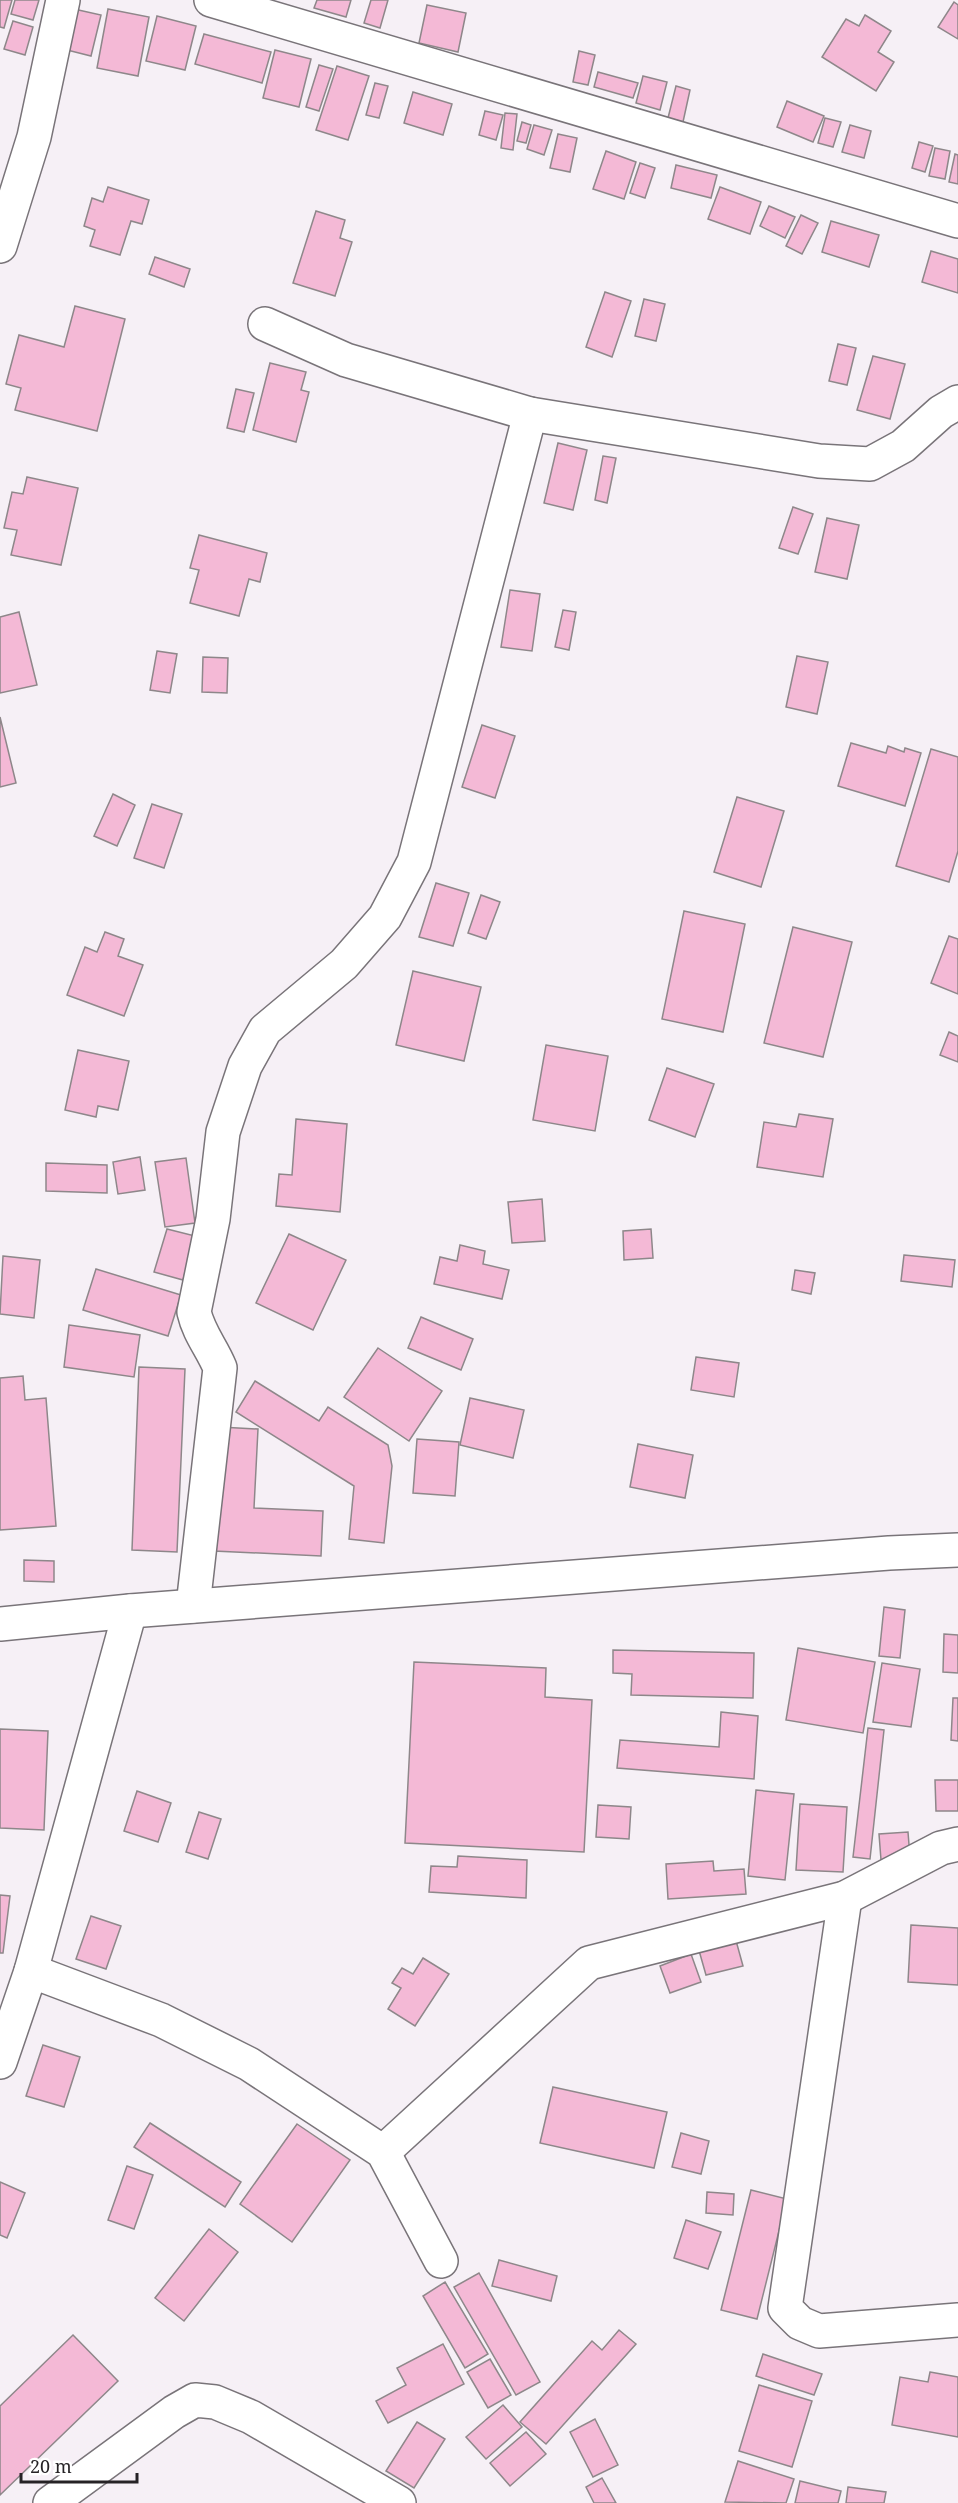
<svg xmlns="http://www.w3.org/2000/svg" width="958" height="2503" font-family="'Noto Serif',serif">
  <rect width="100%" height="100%" fill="#f6f0f6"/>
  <g fill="#f4b9d6" stroke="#8e878a" stroke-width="1.5">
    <path d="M0,0h12l-8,28 -4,-1z"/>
    <path d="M15,0h24l-6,20 -22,-6z"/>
    <path d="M317,0h34l-5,17 -32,-9z"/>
    <path d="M371,0h17l-8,28 -16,-5z"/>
    <path d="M954,2l4,3v34l-20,-12z"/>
    <path d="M427,5l39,8 -8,39 -39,-9z"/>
    <path d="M74,9l27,6 -10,41 -28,-7z"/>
    <path d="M108,9l41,8 -11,59 -41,-8z"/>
    <path d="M865,15l26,16 -13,21 16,10 -18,29 -54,-34 24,-38 13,7z"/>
    <path d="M157,16l39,10 -11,44 -39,-9z"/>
    <path d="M13,21l20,6 -8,28 -21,-6z"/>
    <path d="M204,34l67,18 -9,31 -67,-19z"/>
    <path d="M275,50l36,9 -12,48 -36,-9z"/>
    <path d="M579,51l16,4 -7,30 -15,-3z"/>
    <path d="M319,65l14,4 -14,42 -13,-4z"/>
    <path d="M337,66l32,10 -21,64 -32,-10z"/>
    <path d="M598,72l40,11 -5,15 -39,-11z"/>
    <path d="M643,76l24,6 -7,28 -24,-7z"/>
    <path d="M375,83l13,3 -9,32 -13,-3z"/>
    <path d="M676,86l14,4 -7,32 -15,-4z"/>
    <path d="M413,92l39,12 -9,31 -39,-12z"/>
    <path d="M787,101l37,15 -11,26 -36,-15z"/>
    <path d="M485,111l18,4 -7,25 -17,-5z"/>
    <path d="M505,113l12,1 -4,36 -12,-2z"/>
    <path d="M825,118l16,4 -8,25 -15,-4z"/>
    <path d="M522,122l9,3 -5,18 -9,-2z"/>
    <path d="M534,125l18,5 -8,25 -17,-6z"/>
    <path d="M850,125l21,6 -7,27 -22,-6z"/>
    <path d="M558,134l19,4 -7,34 -20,-4z"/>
    <path d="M919,142l14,4 -8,26 -13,-4z"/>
    <path d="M935,148l15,3 -5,28 -16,-3z"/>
    <path d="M606,151l30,11 -12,37 -31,-10z"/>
    <path d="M955,154l3,1v29l-9,-2z"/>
    <path d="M640,163l15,5 -10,30 -15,-5z"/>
    <path d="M676,165l41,10 -6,23 -40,-10z"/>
    <path d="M108,187l41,13 -7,24 -11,-3 -11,34 -30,-9 5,-16 -11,-4 8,-28 11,4z"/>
    <path d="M720,187l41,15 -11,32 -42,-15z"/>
    <path d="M769,206l26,11 -10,21 -25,-12z"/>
    <path d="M316,211l29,9 -5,18 12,4 -17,54 -42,-13z"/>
    <path d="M801,215l17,8 -16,31 -16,-8z"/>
    <path d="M831,221l48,14 -10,32 -47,-15z"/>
    <path d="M931,251l27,8v34l-36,-11z"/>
    <path d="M155,257l35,12 -6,18 -35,-13z"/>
    <path d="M605,292l26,9 -19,56 -26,-10z"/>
    <path d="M644,299l21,5 -9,37 -21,-5z"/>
    <path d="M75,306l50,13 -28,112 -82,-21 6,-22 -15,-4 13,-49 45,12z"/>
    <path d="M838,344l18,4 -9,37 -18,-4z"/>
    <path d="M873,356l32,8 -15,55 -33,-9z"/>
    <path d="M270,363l36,9 -5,18 8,2 -13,50 -43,-12z"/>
    <path d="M236,389l18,4 -10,39 -17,-4z"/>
    <path d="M558,443l29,7 -14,60 -29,-7z"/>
    <path d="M603,456l13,2 -9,45 -12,-3z"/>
    <path d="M27,477l51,11 -17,77 -50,-10 6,-25 -13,-2 8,-36 11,2z"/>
    <path d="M793,507l20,7 -15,40 -19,-6z"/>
    <path d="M827,518l32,7 -12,54 -32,-7z"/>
    <path d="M199,535l68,18 -7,29 -11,-3 -10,37 -49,-13 9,-33 -9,-2z"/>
    <path d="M510,590l30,4 -8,57 -31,-4z"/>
    <path d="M563,610l13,2 -7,38 -14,-3z"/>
    <path d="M19,612l18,73 -37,8v-76z"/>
    <path d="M157,651l20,3 -7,39 -20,-3z"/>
    <path d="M797,656l31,6 -11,52 -31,-7z"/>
    <path d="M203,657l25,1 -1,35 -25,-1z"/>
    <path d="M0,717l16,66 -16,4z"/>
    <path d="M482,725l33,11 -20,62 -33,-11z"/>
    <path d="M851,743l35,10 2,-7 16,6 1,-4 16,5 -16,53 -67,-20z"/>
    <path d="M931,749l27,8v94l-9,31 -53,-16z"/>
    <path d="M113,794l22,11 -18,41 -23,-10z"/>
    <path d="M737,797l47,14 -23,76 -47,-15z"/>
    <path d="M152,804l30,10 -18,54 -30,-10z"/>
    <path d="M436,883l33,10 -16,53 -34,-9z"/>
    <path d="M481,895l19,7 -14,37 -18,-6z"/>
    <path d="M684,911l61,13 -22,108 -61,-13z"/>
    <path d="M793,927l59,15 -29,115 -59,-14z"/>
    <path d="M105,932l19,7 -6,17 25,9 -19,51 -57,-21 18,-48 12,5z"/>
    <path d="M949,936l9,3v55l-27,-11z"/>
    <path d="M413,971l68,16 -17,74 -68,-16z"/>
    <path d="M949,1032l9,4v26l-18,-7z"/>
    <path d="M546,1045l62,11 -13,75 -62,-11z"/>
    <path d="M78,1050l51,11 -11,49 -20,-4 -2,11 -31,-7z"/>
    <path d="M667,1068l47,16 -19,53 -46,-17z"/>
    <path d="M799,1114l34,5 -10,58 -66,-10 7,-45 32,5z"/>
    <path d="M296,1119l51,5 -7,88 -64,-6 3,-32 13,1z"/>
    <path d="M140,1157l5,33 -27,4 -5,-32z"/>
    <path d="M186,1158l9,65 -30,4 -10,-65z"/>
    <path d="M46,1163l61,2v28l-61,-2z"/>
    <path d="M542,1199l3,42 -33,2 -4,-41z"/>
    <path d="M167,1229l28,7 -12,44 -29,-8z"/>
    <path d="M651,1229l2,29 -29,2 -1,-29z"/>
    <path d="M289,1234l57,26 -33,70 -57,-27z"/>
    <path d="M460,1245l25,6 -2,13 26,6 -7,29 -68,-15 6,-27 17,4z"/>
    <path d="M904,1255l51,5 -3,27 -51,-6z"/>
    <path d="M3,1256l37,4 -6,58 -34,-4z"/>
    <path d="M96,1269l85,26 -13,41 -85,-26z"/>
    <path d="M795,1270l20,3 -4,21 -19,-4z"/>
    <path d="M421,1317l52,22 -12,31 -53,-22z"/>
    <path d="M69,1325l71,10 -6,42 -70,-10z"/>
    <path d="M378,1348l64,43 -33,50 -65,-44z"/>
    <path d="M696,1357l43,6 -5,34 -43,-7z"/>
    <path d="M139,1367l46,2 -8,183 -45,-2z"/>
    <path d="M23,1376l2,24 21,-2 10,128 -56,4v-152z"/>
    <path d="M255,1381l64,40 9,-14 60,38 4,21 -8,77 -35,-4 5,-53 -118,-74z"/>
    <path d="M470,1398l54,12 -11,48 -53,-13z"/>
    <path d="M220,1427l38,2 -4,79 69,3 -2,45 -107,-5z"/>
    <path d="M417,1439l42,3 -4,54 -42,-3z"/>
    <path d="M638,1444l55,11 -8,43 -55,-11z"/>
    <path d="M24,1560l30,1v21l-30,-1z"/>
    <path d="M884,1607l21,3 -5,48 -21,-2z"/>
    <path d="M944,1634l14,1v38l-15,-1z"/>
    <path d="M798,1648l77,14 -12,71 -77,-13z"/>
    <path d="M613,1650l141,3 -1,45 -122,-3 1,-21 -19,-1z"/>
    <path d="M414,1662l132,6 -1,29 47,3 -8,152 -179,-9z"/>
    <path d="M882,1663l38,6 -9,58 -38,-5z"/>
    <path d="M953,1698h5v43l-7,-1z"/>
    <path d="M721,1712l37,4 -4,63 -137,-11 3,-28 99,7z"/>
    <path d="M868,1728l16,2 -14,129 -17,-2z"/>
    <path d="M0,1729l48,2 -4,99 -44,-2z"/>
    <path d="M935,1780h23v31h-22z"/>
    <path d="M756,1790l38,4 -9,86 -37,-4z"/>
    <path d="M137,1791l34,12 -13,39 -34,-11z"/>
    <path d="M800,1804l47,3 -4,65 -47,-2z"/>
    <path d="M598,1805l33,2 -2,32 -33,-2z"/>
    <path d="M199,1812l22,7 -13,40 -22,-7z"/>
    <path d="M908,1832l2,25 -29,3 -2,-26z"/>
    <path d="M458,1856l69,4 -1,38 -97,-6 2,-26 26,1z"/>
    <path d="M713,1861l1,10 30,-2 2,25 -78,5 -2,-35z"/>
    <path d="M0,1895l10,1 -7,57h-3z"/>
    <path d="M91,1916l30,10 -15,43 -30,-10z"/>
    <path d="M911,1925l47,3v57l-50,-3z"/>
    <path d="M735,1937l8,29 -37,9 -8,-28z"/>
    <path d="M691,1954l10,28 -31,11 -10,-27z"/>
    <path d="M423,1958l26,16 -34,52 -27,-17 13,-21 -9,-5 10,-15 11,6z"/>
    <path d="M43,2045l37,12 -16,50 -38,-11z"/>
    <path d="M553,2087l114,25 -13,56 -114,-25z"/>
    <path d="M150,2123l91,59 -16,25 -91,-60z"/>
    <path d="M297,2124l53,36 -58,82 -52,-38z"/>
    <path d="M681,2133l28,8 -8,33 -29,-7z"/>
    <path d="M127,2166l26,9 -19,54 -26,-9z"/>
    <path d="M0,2182l25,11 -18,45 -7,-3z"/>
    <path d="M751,2190l36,9 -30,120 -36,-9z"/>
    <path d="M707,2192l27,2 -1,21 -27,-2z"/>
    <path d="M686,2220l35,12 -13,37 -34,-11z"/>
    <path d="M209,2229l29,23 -54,69 -29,-23z"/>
    <path d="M499,2260l58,16 -6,25 -59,-15z"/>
    <path d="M479,2273l61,109 -24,13 -62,-108z"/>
    <path d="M445,2282l43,72 -23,14 -42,-72z"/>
    <path d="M619,2330l17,14 -90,100 -26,-22 72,-81 10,9z"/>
    <path d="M73,2335l45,46 -118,114v-89z"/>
    <path d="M443,2344l21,40 -76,39 -12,-22 30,-16 -9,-17z"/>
    <path d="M763,2354l59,20 -8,21 -58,-19z"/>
    <path d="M490,2359l21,36 -23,13 -21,-36z"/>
    <path d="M930,2372l28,5v60l-66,-12 8,-48 28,5z"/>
    <path d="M759,2385l53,16 -20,66 -53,-16z"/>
    <path d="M503,2405l19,22 -36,32 -20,-22z"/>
    <path d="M595,2419l23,46 -25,12 -23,-45z"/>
    <path d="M417,2422l28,17 -31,49 -28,-17z"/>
    <path d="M526,2432l20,22 -36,32 -20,-23z"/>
    <path d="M738,2461l56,18 -8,24 -61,-1z"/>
    <path d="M602,2478l14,25h-22l-8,-16z"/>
    <path d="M800,2481l41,10 -3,12h-43z"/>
    <path d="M848,2487l38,5 -2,11h-38z"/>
  </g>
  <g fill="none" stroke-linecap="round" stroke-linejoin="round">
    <g stroke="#797479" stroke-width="36">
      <g id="minor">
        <path d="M211,0l747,221"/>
        <path d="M0,246l34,-109 29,-137"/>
        <path d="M265,324l81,36 184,54 289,47 51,3 33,-18 38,-34 17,-10"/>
        <path d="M193,1606l27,-238c-8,-20 -21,-34 -26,-56l19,-93 10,-87 22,-66 20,-36 79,-66 41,-47 29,-55 116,-448"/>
        <path d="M0,1624l130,-13 759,-58 69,-3"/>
        <path d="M845,1898l-60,410 15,15 19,8 139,-11"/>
        <path d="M31,1971l130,49 88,44 134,88 58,109"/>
        <path d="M0,2062l31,-91 99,-360"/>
        <path d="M383,2152l206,-189 256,-65 96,-50 17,-4"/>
        <path d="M50,2503l124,-91 21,-12 20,2 36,15 148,86"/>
      </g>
    </g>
    <use href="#minor" stroke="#fff" stroke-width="33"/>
  </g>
  <path d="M21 2473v9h116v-9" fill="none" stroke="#262326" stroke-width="3"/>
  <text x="30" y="2473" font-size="18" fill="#262326" stroke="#ffffff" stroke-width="4.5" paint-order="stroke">20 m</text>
</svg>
